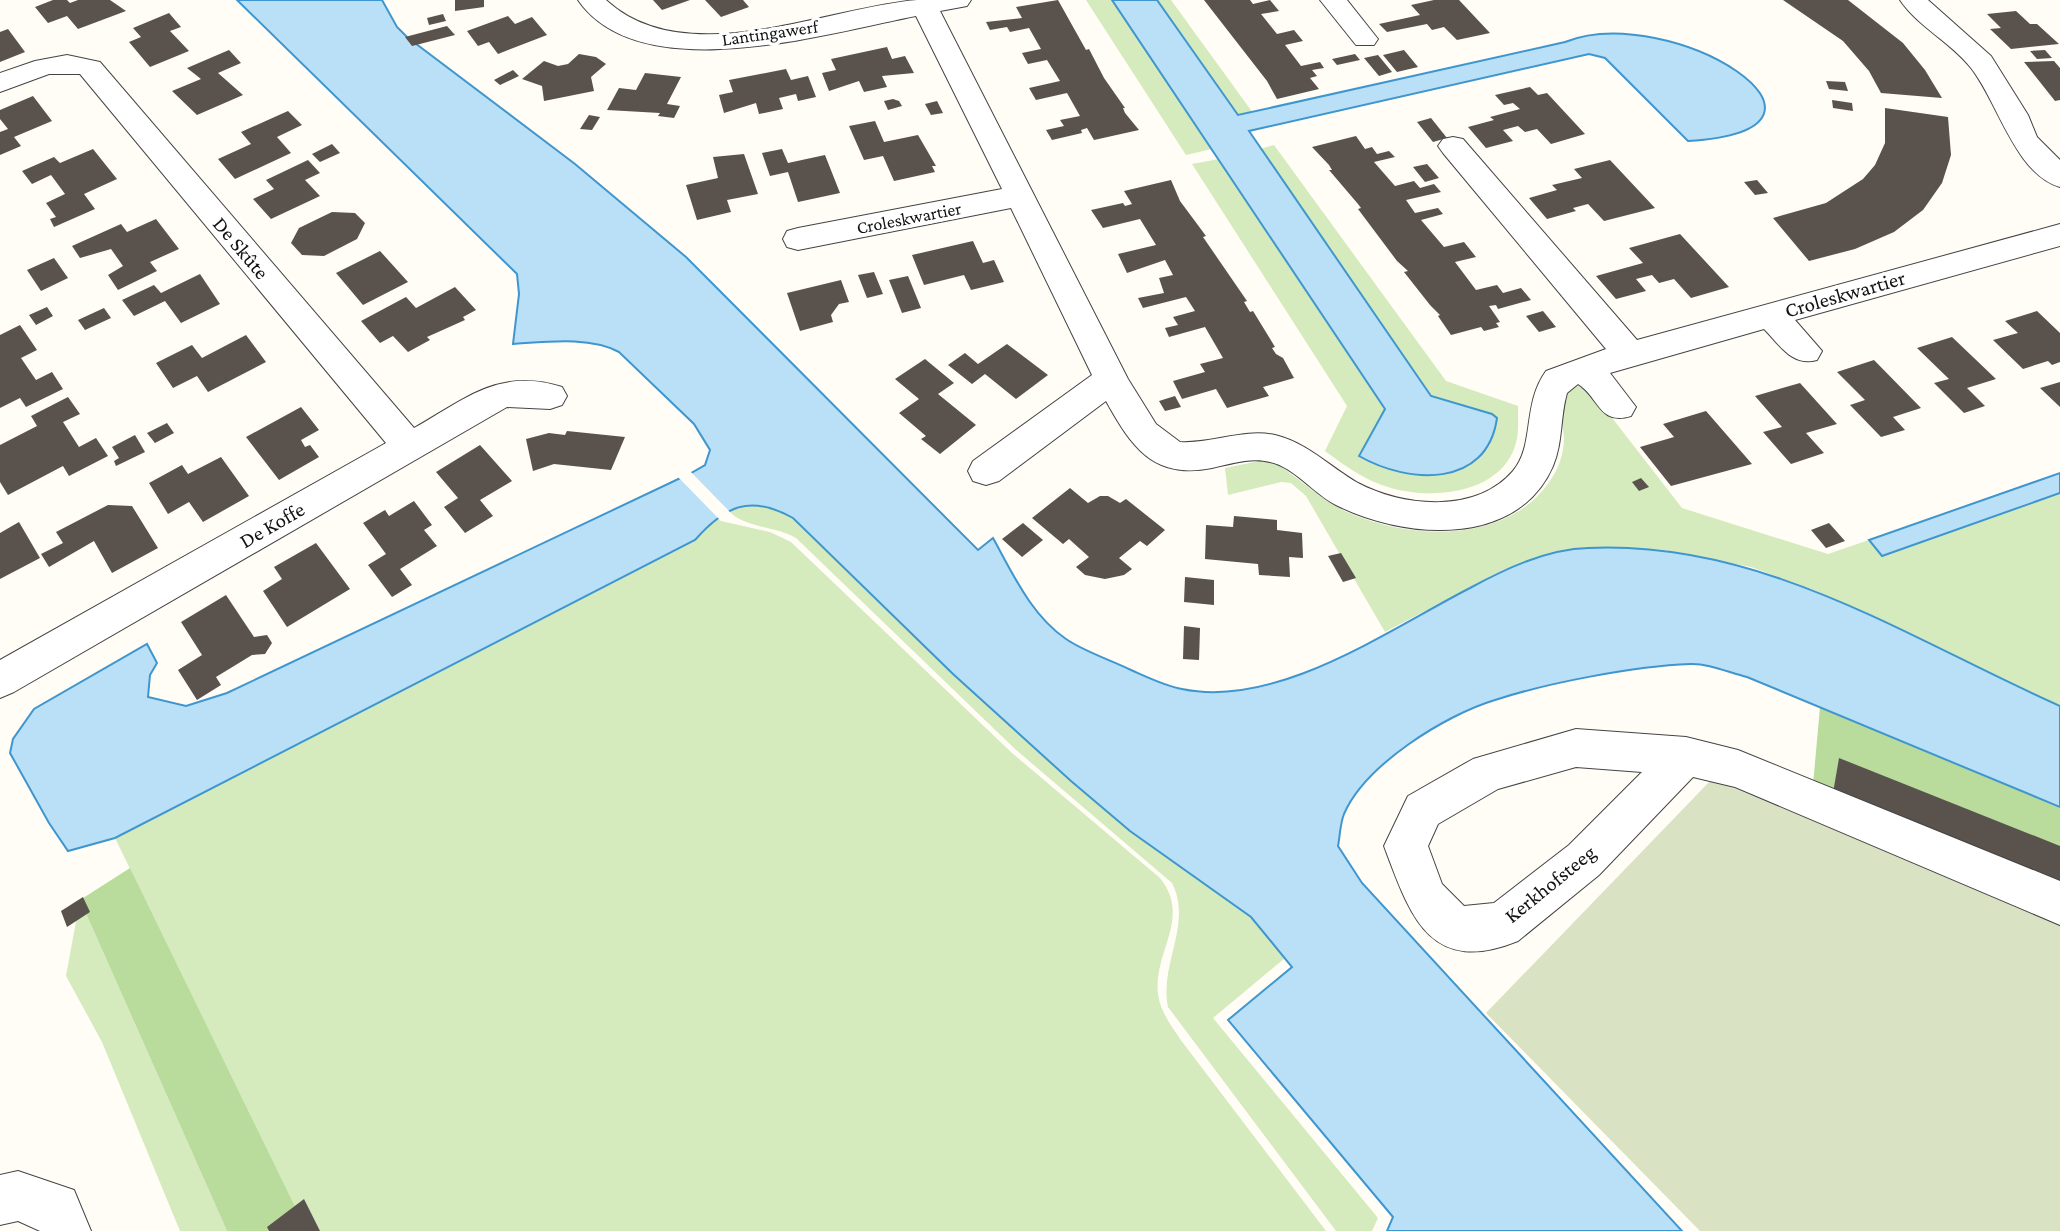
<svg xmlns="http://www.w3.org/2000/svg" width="2060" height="1231" font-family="'Crimson Pro',serif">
  <rect width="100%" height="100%" fill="#fffdf5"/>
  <g fill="#d5ebbd">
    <path d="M1086,0h26l100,149 -26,6z"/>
    <path d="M1157,0h14l82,113 -15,2z"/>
    <path d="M1274,145l172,236 72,25c0,12 1,26 -2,37 -14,51 -83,57 -125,45 -25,-7 -46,-22 -66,-37l22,-45 -155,-242 27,-5 166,250 -25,47c42,21 96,33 130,-11l-59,-48 -171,-248z"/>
    <path d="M1585,383l97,125 146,46 41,-14 14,15 177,-62v213l-243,-115 -66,-24 -87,-17 -79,-3 -82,23 -118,62 -79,-136 -15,-13 -10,-1 -53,13 -3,-27 44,-9c25,15 45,35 70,49 64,33 172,39 214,-32 8,-12 13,-32 10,-46 -1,-7 -5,-14 -4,-21 0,-6 5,-14 8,-19z"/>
    <path d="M759,504l16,4 18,10 160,156 118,107 59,50 121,86 34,41 -72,60 165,200 -6,13h-36l-168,-224c-9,-43 25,-83 4,-124l-157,-134 -219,-211c-20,-12 -52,-10 -67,-27z"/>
    <path d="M716,517l5,4 49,11 21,10 221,211 148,125c32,40 -7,74 -2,116 2,17 13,31 22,45l146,192h-1019l-192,-393 580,-297z"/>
    <path d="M80,900l147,331h-47l-78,-189 -36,-66z"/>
  </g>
  <g fill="#b9dc9c">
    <path d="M1820,707l240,100v92l-248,-103z"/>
    <path d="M130,868l177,363h-80l-147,-331z"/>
  </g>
  <path fill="#d9e3c4" d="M1712,779l348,144v308h-360l-214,-218z"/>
  <g fill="#b9e0f7" stroke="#3f96cf" stroke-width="2">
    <path d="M237,0h145l15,27 10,10 168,127 111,93 292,293 15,-12c20,36 38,77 73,101 19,13 45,21 65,31 16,7 34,16 51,19 95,20 206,-59 288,-101 35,-19 77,-39 118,-40 175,-8 319,90 472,158v101l-313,-130c-17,-4 -39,-14 -57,-13 -55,2 -143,19 -195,36 -50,15 -130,65 -151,114 -4,10 -4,22 -6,32l24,37 320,348h-295l6,-14 -165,-197 64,-53 -41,-50 -121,-86 -59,-50 -118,-107 -160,-156c-43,-24 -68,-12 -98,22l-580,298 -47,13 -19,-28 -39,-70 3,-14 21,-30 113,-65 10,19 -7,12 -2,22 38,9 41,-13 464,-220 14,-8 5,-15 -16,-26 -75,-72c-29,-16 -74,-10 -106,-8l6,-50 -2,-20z"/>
    <path d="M1112,0h45l81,115 327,-73c104,-42 313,87 123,99l-83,-83 -16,-4 -340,77 182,265 61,18 5,4c-10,71 -89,66 -138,38l26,-47z"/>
    <path d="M2060,473v20l-178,63 -13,-16z"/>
  </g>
  <path fill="#fffdf5" d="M689,470l40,41 2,3 -12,5 -42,-43z"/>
  <g fill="#5a524d">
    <path d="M53,0h14l3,3 8,-3h32l16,11 -48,18 -11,-13 -19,7 -13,-16z"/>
    <path d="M455,0h29v7l-29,4z"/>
    <path d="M653,0h37l-28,10z"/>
    <path d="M705,0h38l6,7 -28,10z"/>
    <path d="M1058,0l28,50 3,-1 15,29 21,30h-2l2,5 14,17 -45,10 -7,-12 -6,2 1,3 -30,7 -6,-10 18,-4 -4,-6 20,-4 -13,-23 -31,7 -7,-12 31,-7 -13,-21 -19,4 -6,-11 19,-4 -12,-21 -19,4 -3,-5 -17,3 -4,-8 36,-4 -6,-11z"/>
    <path d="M1204,0h46l3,4 17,-4 9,11 -18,3 16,20 17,-4 9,11 -18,4 16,21 19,-4 4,6 -12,2 5,6 -7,2 9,11 -42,10 -10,-18z"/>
    <path d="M1434,0h25l31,33 -33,7 -13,-13 -12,3 -5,-6 -40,8 -8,-8 41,-9 -9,-10z"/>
    <path d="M1783,0h65l55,43 22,27 17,28 -61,-5 -12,-22 -26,-30z"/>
    <path d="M2016,11l14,13h7l22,20 -48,5 -21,-20 11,-1 -14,-14z"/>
    <path d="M169,13l12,14 -11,4 19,20 -39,16 -21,-25 12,-5 -8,-9z"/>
    <path d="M443,14l3,7 -17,4 -2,-7z"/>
    <path d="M508,16l7,8 17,-7 15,18 -49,19 -9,-12 -11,4 -11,-15z"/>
    <path d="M447,26l8,9 -43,11 -7,-9z"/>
    <path d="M8,29l17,23 -25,10v-30z"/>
    <path d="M887,47l5,12 13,-3 9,17 -32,3 5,11 -23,5 -5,-11 -30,10 -7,-18 14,-3 -5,-11z"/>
    <path d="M229,50l12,13 -23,10 25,22 -46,20 -25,-24 29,-12 -14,-11z"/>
    <path d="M1404,50l14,17 -21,5 -14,-17z"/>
    <path d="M2045,50l7,8 -15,1 -7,-8z"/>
    <path d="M579,54l17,3 10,7 -15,13 3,14 -50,10 -2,-15 -20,-7 22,-18 14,5 10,-2z"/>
    <path d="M1355,54l5,6 -23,5 -5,-6z"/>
    <path d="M1378,55l14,17 -13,4 -15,-18z"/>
    <path d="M2054,61l6,7v32l-5,1 -31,-39z"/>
    <path d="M786,69l5,11 17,-4 8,21 -18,4 -2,-7 -17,4 4,11 -24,5 -3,-11 -32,10 -5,-18 14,-3 -4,-12z"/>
    <path d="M513,70l6,6 -19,9 -6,-5z"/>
    <path d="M645,73l36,4 -14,27 13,2 -6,12 -16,-2 2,-3 -53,-3 12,-22 17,2z"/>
    <path d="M1826,81l19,1 3,9 -19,-2z"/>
    <path d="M1530,87l8,8 9,-2 38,41 -34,10 -14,-15 -12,3 -7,-6 -15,4 10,11 -27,7 -18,-21 26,-7 -4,-3 30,-8 -7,-6 -9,2 -9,-10z"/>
    <path d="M33,96l19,25 -38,16 7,9 -21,9v-23l8,-3 -8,-10v-9z"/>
    <path d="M893,99l6,2 3,5 -14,4 -4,-9z"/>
    <path d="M1832,100l20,3 1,8 -20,-3z"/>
    <path d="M937,101l6,12 -12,2 -6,-11z"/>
    <path d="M1885,108l63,9 3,38 -9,28 -19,27 -29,22 -39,17 -46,12 -36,-43 53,-15 37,-24 12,-14 10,-22z"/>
    <path d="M288,111l14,14 -25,12 14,16 -56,26 -17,-20 33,-15 -10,-12z"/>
    <path d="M589,115l11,2 -8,13 -12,-1z"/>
    <path d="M1431,118l16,20 -14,4 -16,-20z"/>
    <path d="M875,121l9,21 34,-7 18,31h-4l3,6 -41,9 -11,-25 -19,4 -15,-34z"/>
    <path d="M1356,136l9,13 7,-2 5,7 12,-3 6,6 -21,5 21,24 19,-5 6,7 14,-4 7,8 -35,8 9,13 23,-5 5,6 -22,6 23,27 20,-5 12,15 -21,5 21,28 21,-5 6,8 18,-5 10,12 -33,9 -2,-4 -7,1 11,16 -4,1 3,4 -15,4 -3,-4 -30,8 -13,-19 2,-1 -10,-10 -26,-33 4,-1 -11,-10 -39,-52 3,-1 -3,-4 -29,-34h3l-3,-5 -17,-18z"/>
    <path d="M332,144l8,9 -20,9 -8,-8z"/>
    <path d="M93,149l24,30 -33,15 11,15 -41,18 -4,-8 6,-2 -10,-14 19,-9 -14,-19 -19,9 -10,-13 32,-14 6,6z"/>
    <path d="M782,149l6,14 37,-8 15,38 -42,9 -10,-30 -18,4 -8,-23z"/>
    <path d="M744,154l14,40 -31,6 4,12 -34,8 -11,-35 32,-7 -5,-21z"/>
    <path d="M308,160l12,13 -15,7 15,16 -49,23 -18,-20 21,-10 -8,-9z"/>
    <path d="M1610,160l45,48 -51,13 -16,-17 -15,4 3,3 -29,8 -18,-21 28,-8 -5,-5 30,-7 -8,-9z"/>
    <path d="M1427,164l12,14 -14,4 -12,-15z"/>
    <path d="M1171,180l9,21 26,35 -3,1 44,64 -3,1 6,10 3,-1 22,36 -3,1 4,6 7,4 11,20 -31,9 6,9 -42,12 -11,-19 -34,10 -9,-18 32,-9 -5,-8 23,-6 -18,-31 -36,10 -4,-9 13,-3 -5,-8 22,-6 -9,-14 -43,11 -5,-10 26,-5 -5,-15 14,-3 -8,-15 -38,13 -9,-19 38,-9 -16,-26 -37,9 -12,-18 32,-7 2,3 7,-2 -8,-13z"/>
    <path d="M1757,180l11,13 -13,2 -11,-13z"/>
    <path d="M332,212l23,1 10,10 -8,16 -33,17 -22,-1 -11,-12 8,-15z"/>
    <path d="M156,219l23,30 -29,13 7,9 -39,19 -10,-15 15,-9 -12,-17 -31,9 -8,-12 49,-22 6,8z"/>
    <path d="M1680,234l49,53 -38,11 -17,-19 -15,4 -7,-8 -16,4 10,12 -30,8 -20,-23 47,-13 -14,-15z"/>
    <path d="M973,241l10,22 11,-3 10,22 -33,8 -7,-15 -40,10 -12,-30z"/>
    <path d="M380,251l28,31 -45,23 -27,-32z"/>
    <path d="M54,258l14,20 -27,13 -14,-21z"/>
    <path d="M874,272l9,22 -16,4 -9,-23z"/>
    <path d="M200,274l20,30 -39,19 -16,-22 -31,15 -12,-16 32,-15 7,8z"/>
    <path d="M908,276l13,32 -19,5 -13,-33z"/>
    <path d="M841,280l8,22 -10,2 -8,11 2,7 -33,9 -13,-38z"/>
    <path d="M455,287l21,23 -13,7 2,3 -38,17 3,3 -22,12 -15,-16 -13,7 -19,-22 45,-24 10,11z"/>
    <path d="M47,307l6,9 -17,9 -7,-10z"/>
    <path d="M104,308l7,10 -26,12 -7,-10z"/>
    <path d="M1543,311l13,16 -17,5 -13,-16z"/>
    <path d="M2037,311l23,22v29l-8,3 -4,-4 -25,8 -30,-29 25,-7 -13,-12z"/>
    <path d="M20,325l17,25 -16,8 15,22 16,-8 11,17 -37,18 -6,-9 -20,10v-73z"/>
    <path d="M246,335l20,27 -58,30 -11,-16 -24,12 -17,-25 36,-18 10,13z"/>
    <path d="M1952,337l44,42 -29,9 18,18 -21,7 -30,-30 15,-4 -32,-31z"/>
    <path d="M1007,344l41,31 -32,24 -31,-25 -13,10 -24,-19 17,-12 13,11z"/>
    <path d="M925,359l29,24 -16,11 38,31 -36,29 -19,-15 5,-3 -27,-23 20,-14 -24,-20z"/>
    <path d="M1874,360l47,48 -28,9 12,13 -24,7 -31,-32 15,-5 -28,-28z"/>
    <path d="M2060,382v25l-20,-19z"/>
    <path d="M1800,383l37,41 -31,9 18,20 -33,11 -28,-32 19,-5 -27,-31z"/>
    <path d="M1175,396l6,11 -16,4 -6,-10z"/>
    <path d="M68,397l12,17 -17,8 16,25 17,-9 12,18 -39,20 -6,-10 -55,29 -8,-13v-37l37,-19 -6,-10z"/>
    <path d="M301,407l18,23 -18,10 4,7 5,-2 9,12 -40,23 -33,-43z"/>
    <path d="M1706,411l46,53 -81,22 -31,-39 34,-10 -11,-13z"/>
    <path d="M167,423l7,10 -19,10 -8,-10z"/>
    <path d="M567,431l58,6 -14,33 -57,-6 -21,7 -7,-32 23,-6 16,2z"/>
    <path d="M135,435l10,17 -29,14 -2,-5 5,-3 -7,-11z"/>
    <path d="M480,445l32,36 -32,19 13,16 -28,17 -21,-26 14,-9 -22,-26z"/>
    <path d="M221,457l28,39 -46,26 -14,-20 -21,12 -19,-31 33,-18 6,9z"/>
    <path d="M1641,478l8,9 -10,4 -7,-9z"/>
    <path d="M1070,488l18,15 12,-7h8l12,7 6,-4 39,31 -18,16 -7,-5 -21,17 13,11 -8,6 -19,4 -20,-4 -9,-8 13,-10 -20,-18 -6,5 -31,-26z"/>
    <path d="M414,501l18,24 -8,5 13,16 -37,23 12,16 -20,12 -24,-32 18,-11 -23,-31 22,-13 4,6z"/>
    <path d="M108,505l24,1 26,42 -46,25 -18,-32 -45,26 -8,-13 22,-11 -7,-11z"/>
    <path d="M1234,516l43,4v10l25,3 1,25 -14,-1 1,20 -31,-2 -1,-11 -53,-5 1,-34 27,2z"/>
    <path d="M19,522l21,36 -40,21v-46z"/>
    <path d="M1023,523l20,17 -21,17 -20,-18z"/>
    <path d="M1829,523l16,18 -19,7 -15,-18z"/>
    <path d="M316,543l34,46 -63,38 -24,-36 19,-12 -8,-12z"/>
    <path d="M1341,553l15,25 -13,4 -15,-26z"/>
    <path d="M1185,577l29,3v25l-30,-3z"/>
    <path d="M226,595l28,42 13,-2 5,8 -7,11 -13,1 -36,22 5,8 -24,15 -19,-30 24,-15 -21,-33z"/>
    <path d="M1184,626l16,2 -1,32 -16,-1z"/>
    <path d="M1839,758l221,88v39l-227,-92z"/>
    <path d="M83,897l7,15 -23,15 -6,-16z"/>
    <path d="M304,1199l16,32h-51l-2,-4z"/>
  </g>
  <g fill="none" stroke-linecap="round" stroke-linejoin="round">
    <g stroke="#444" stroke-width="2">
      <g id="minor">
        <path d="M578,0h28c79,73 218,8 311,0 18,0 36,0 54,0l-4,6 -27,5 188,368 28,45 24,18c31,2 64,-14 95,-7 33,8 55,32 83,48 45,24 118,31 155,-12 22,-26 9,-67 33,-100l60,-22 -163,-196 -5,-7 5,-7 10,-2 10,2 174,201 423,-116v22l-265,74 27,31 -5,9c-25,7 -37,-15 -53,-31l-154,44 26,34 -5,9c-32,10 -32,-19 -53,-32l-11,9c-7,24 -4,50 -14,73 -36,83 -150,73 -217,39 -22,-11 -42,-38 -66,-43 -19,-5 -40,2 -58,6 -59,12 -81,-22 -106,-67l-107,80 -13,4 -13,-4 -5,-10 5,-10 119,-86 -81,-167 -213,42 -11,-3 -4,-8 4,-8 11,-3 204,-39 -86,-173c-88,17 -276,74 -338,-16z"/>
        <path d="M1320,0h27l31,39 -4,6h-18z"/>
        <path d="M1900,0h28l63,56 37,59 9,22 23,23v27c-45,-13 -62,-85 -89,-119 -20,-26 -53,-41 -71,-68z"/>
        <path d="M67,55l33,7 314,366c51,-29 86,-61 148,-41l5,9 -5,9 -12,4 -43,-2 -493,285 -14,6v-38l386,-217 -306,-369h-31l-49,18v-19l35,-12z"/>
        <path d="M1576,729l110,8 52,13 322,131v44l-325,-138 -42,-10 -94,98 -81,66c-89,36 -108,-26 -134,-95l24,-50 65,-37zM1576,767l66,5 -73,73 -75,58 -30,3 -22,-22 -14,-38 10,-22 60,-35z"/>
        <path d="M18,1171l56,19 17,41h-51l-22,-10 -18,4v-50z"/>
      </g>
    </g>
    <use href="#minor" fill="#fff" fill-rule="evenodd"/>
  </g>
  <g text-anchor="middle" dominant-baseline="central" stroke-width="7" stroke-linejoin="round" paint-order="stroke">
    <g font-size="18" fill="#111" stroke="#fff">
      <text transform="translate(770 33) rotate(-8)">Lantingawerf</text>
      <text transform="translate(909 218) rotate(-11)">Croleskwartier</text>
    </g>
    <g font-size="21" fill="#111" stroke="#fff">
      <text transform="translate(241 248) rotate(50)">De Skûte</text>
      <text transform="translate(1845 294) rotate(-16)">Croleskwartier</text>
      <text transform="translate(272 525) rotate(-30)">De Koffe</text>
      <text transform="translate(1550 884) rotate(-39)">Kerkhofsteeg</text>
    </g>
  </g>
</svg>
